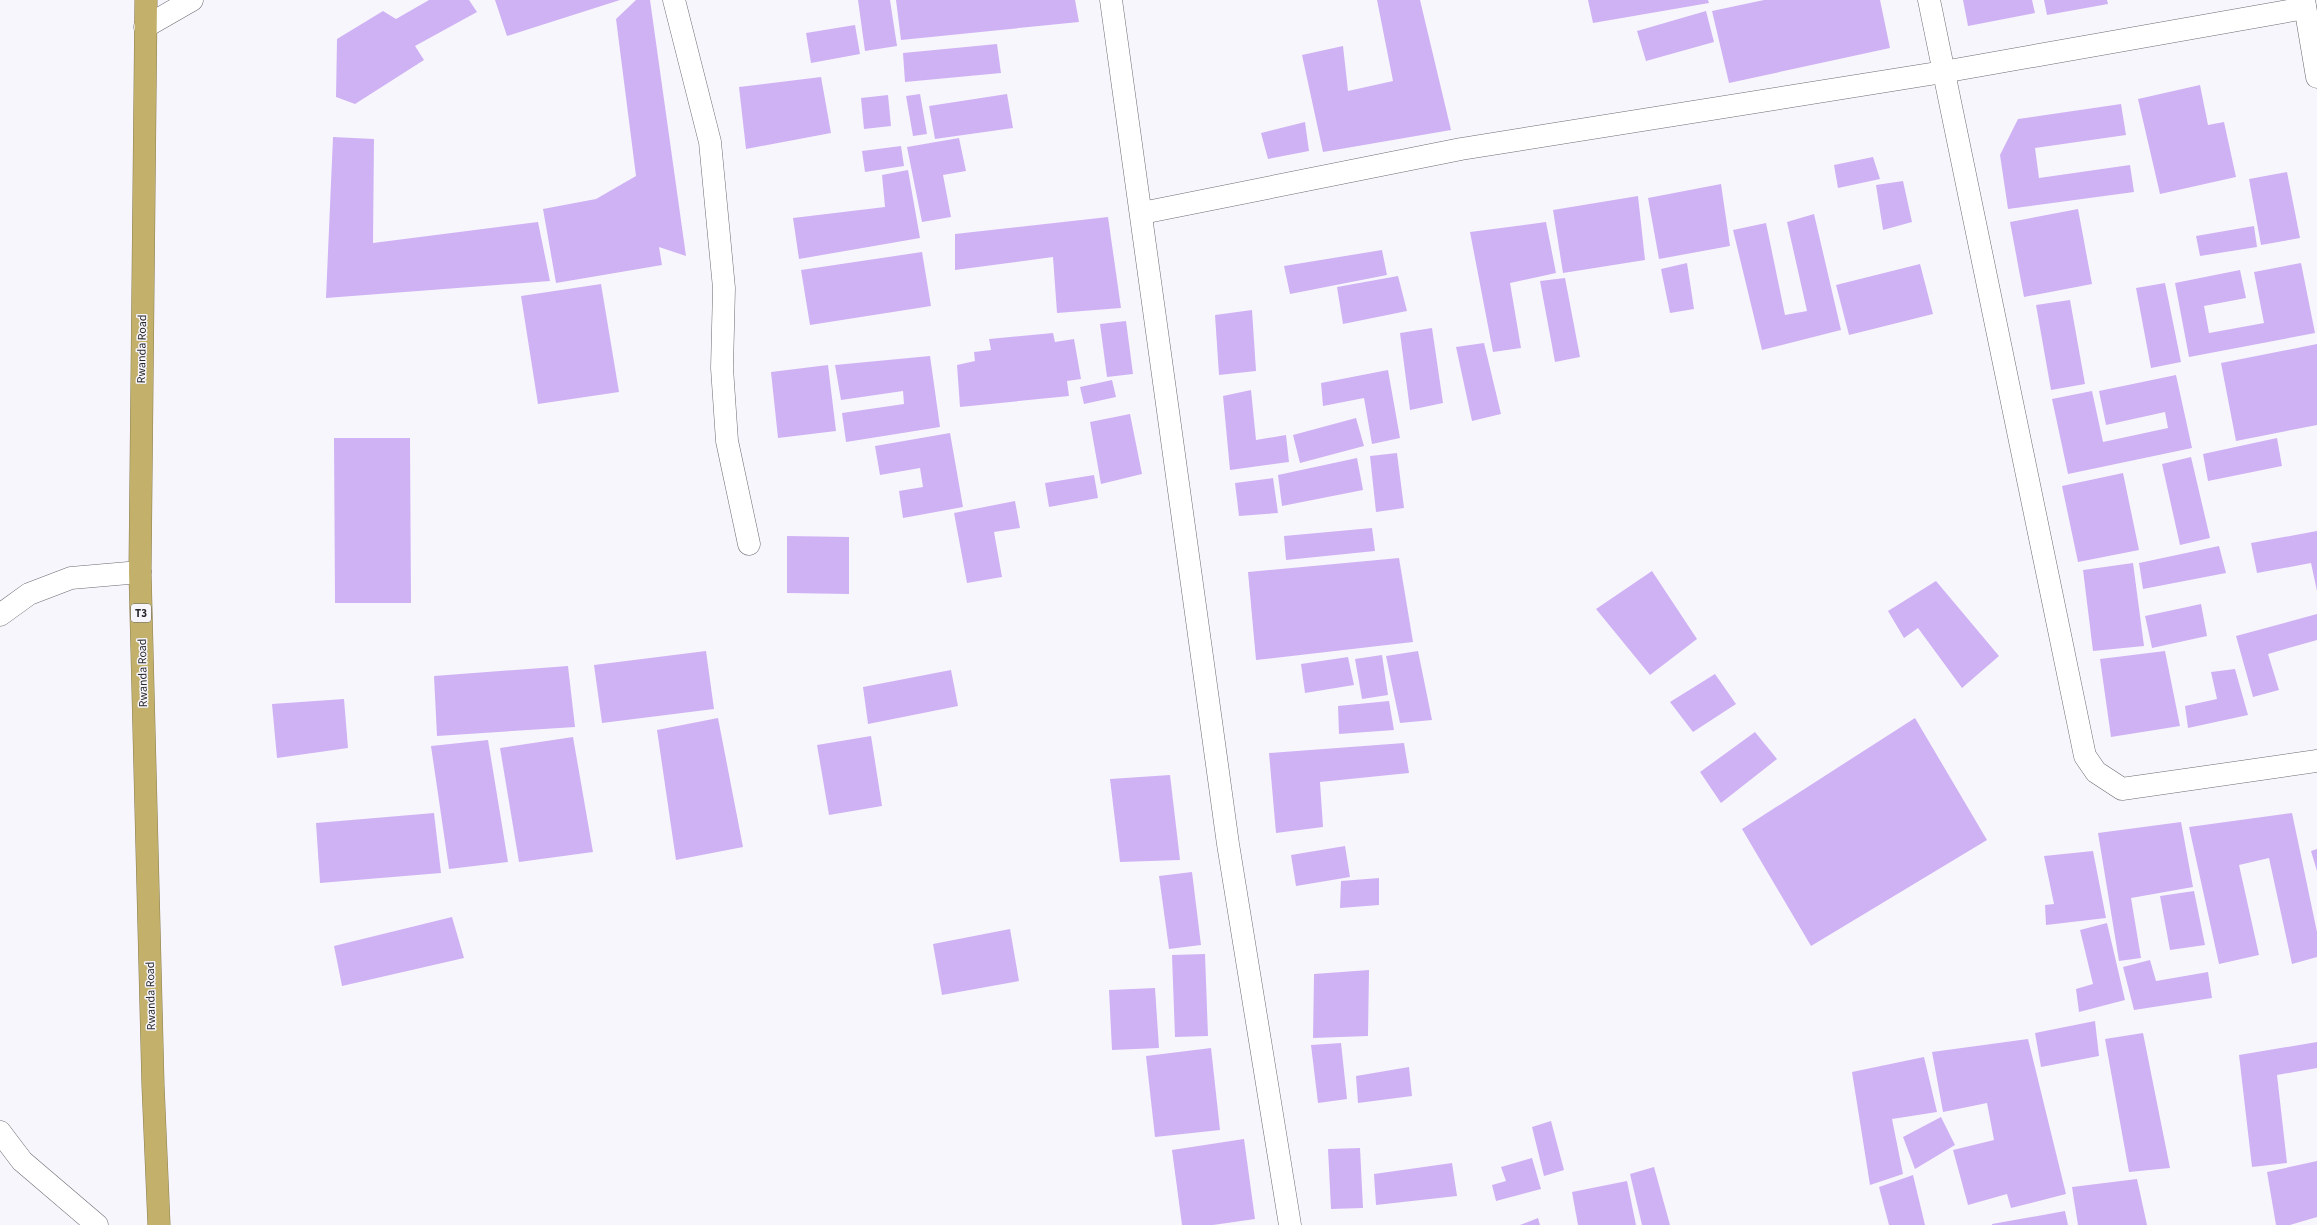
<svg xmlns="http://www.w3.org/2000/svg" width="2317" height="1225" font-family="'Source Sans 3',sans-serif">
  <rect width="100%" height="100%" fill="#f8f6fd"/>
  <g fill="#cfb2f4">
    <path d="M429,0h40l8,12 -62,34 9,14 -69,44 -19,-7 1,-58 46,-28 13,8z"/>
    <path d="M495,0h125l-113,36z"/>
    <path d="M636,0h14l36,256 -27,-9 3,18 -106,18 -13,-74 53,-10 40,-23 -20,-157z"/>
    <path d="M858,0h32l7,46 -32,5z"/>
    <path d="M896,0h179l4,22 -178,18z"/>
    <path d="M1377,0h43l31,130 -128,22 -21,-97 41,-9 5,45 45,-10z"/>
    <path d="M1588,0h120l1,3 -116,20z"/>
    <path d="M1764,0h116l10,48 -161,35 -17,-72z"/>
    <path d="M1963,0h69l3,13 -67,13z"/>
    <path d="M2044,0h63l1,4 -61,11z"/>
    <path d="M1706,11l8,31 -68,19 -9,-30z"/>
    <path d="M855,25l5,29 -49,9 -5,-30z"/>
    <path d="M997,44l4,29 -96,9 -2,-29z"/>
    <path d="M821,77l10,56 -85,16 -7,-62z"/>
    <path d="M2200,85l8,40 16,-3 12,55 -76,17 -22,-95z"/>
    <path d="M920,94l7,40 -14,2 -7,-40z"/>
    <path d="M1007,94l6,34 -78,11 -6,-33z"/>
    <path d="M888,95l3,31 -27,3 -3,-31z"/>
    <path d="M2121,104l5,31 -91,13 4,30 91,-13 4,27 -126,17 -8,-54 18,-36z"/>
    <path d="M1305,122l4,29 -41,8 -7,-26z"/>
    <path d="M333,137l41,2 -1,104 165,-21 12,59 -224,17z"/>
    <path d="M959,138l7,33 -23,4 8,42 -29,5 -15,-75z"/>
    <path d="M901,146l3,20 -39,6 -3,-21z"/>
    <path d="M1873,157l7,22 -42,9 -4,-23z"/>
    <path d="M908,170l12,68 -121,21 -6,-41 92,-11 -3,-32z"/>
    <path d="M2287,172l13,66 -39,7 -12,-66z"/>
    <path d="M1903,181l9,41 -29,8 -7,-45z"/>
    <path d="M1721,184l9,62 -71,13 -11,-61z"/>
    <path d="M1638,196l7,64 -82,13 -10,-63z"/>
    <path d="M2078,209l14,75 -68,13 -14,-75z"/>
    <path d="M1814,214l27,116 -79,20 -29,-120 33,-7 19,92 22,-4 -20,-89z"/>
    <path d="M1108,217l13,91 -64,5 -4,-56 -98,13v-36z"/>
    <path d="M1546,222l10,51 -46,10 11,65 -28,4 -23,-120z"/>
    <path d="M2254,226l3,21 -57,9 -4,-20z"/>
    <path d="M1382,250l5,25 -97,19 -6,-28z"/>
    <path d="M922,252l9,54 -121,19 -9,-55z"/>
    <path d="M1687,263l7,46 -24,4 -9,-44z"/>
    <path d="M2301,263l14,70 -126,24 -14,-74 65,-13 6,28 -42,8 5,27 55,-10 -10,-51z"/>
    <path d="M1920,264l13,50 -84,21 -13,-50z"/>
    <path d="M1398,276l9,35 -64,13 -6,-37z"/>
    <path d="M1565,278l15,79 -25,5 -15,-81z"/>
    <path d="M2165,283l16,79 -30,6 -15,-80z"/>
    <path d="M601,284l18,108 -81,12 -17,-108z"/>
    <path d="M2070,300l15,84 -34,6 -15,-85z"/>
    <path d="M1252,310l4,61 -37,4 -4,-60z"/>
    <path d="M1126,321l7,53 -26,3 -7,-53z"/>
    <path d="M1432,328l11,75 -33,7 -10,-77z"/>
    <path d="M1053,333l2,9 19,-3 7,40 -14,2 2,15 -109,11 -3,-42 18,-4 -1,-9 17,-2 -2,-11z"/>
    <path d="M1484,343l17,71 -29,7 -16,-74z"/>
    <path d="M2317,344v81l-81,16 -15,-78z"/>
    <path d="M930,356l10,71 -94,15 -4,-29 62,-9 -1,-13 -62,9 -6,-35z"/>
    <path d="M828,365l8,66 -58,7 -7,-66z"/>
    <path d="M1388,370l12,68 -28,6 -8,-46 -41,8 -2,-23z"/>
    <path d="M2176,375l16,73 -124,26 -16,-75 40,-8 11,51 65,-14 -3,-16 -59,13 -7,-34z"/>
    <path d="M1112,380l4,17 -32,7 -4,-17z"/>
    <path d="M1251,390l5,50 30,-5 3,27 -59,8 -7,-74z"/>
    <path d="M1130,414l12,60 -41,10 -11,-62z"/>
    <path d="M1356,418l8,28 -64,17 -7,-28z"/>
    <path d="M950,433l13,74 -60,11 -4,-27 24,-4 -3,-19 -40,7 -5,-29z"/>
    <path d="M334,438h76l1,165h-76z"/>
    <path d="M2277,438l5,28 -74,15 -5,-27z"/>
    <path d="M1397,453l7,55 -28,4 -6,-56z"/>
    <path d="M2191,457l19,81 -30,7 -18,-81z"/>
    <path d="M1357,458l6,32 -81,16 -4,-31z"/>
    <path d="M2123,473l16,77 -61,12 -16,-76z"/>
    <path d="M1094,475l4,23 -49,9 -4,-24z"/>
    <path d="M1273,478l5,35 -39,3 -4,-33z"/>
    <path d="M1015,501l5,27 -26,4 8,45 -35,6 -13,-70z"/>
    <path d="M1372,528l3,23 -89,9 -2,-24z"/>
    <path d="M2317,531v60l-6,-28 -54,10 -6,-30z"/>
    <path d="M787,536l62,1v57l-62,-1z"/>
    <path d="M2219,546l7,27 -83,16 -4,-26z"/>
    <path d="M1399,558l14,84 -157,18 -8,-88z"/>
    <path d="M2133,563l11,83 -51,5 -10,-81z"/>
    <path d="M1652,571l45,68 -47,36 -54,-66z"/>
    <path d="M1936,581l63,75 -37,32 -44,-60 -14,10 -16,-27z"/>
    <path d="M2201,604l6,32 -55,12 -7,-32z"/>
    <path d="M2317,614v26l-49,14 11,36 -26,7 -17,-61z"/>
    <path d="M706,651l8,58 -112,14 -8,-58z"/>
    <path d="M1418,651l14,69 -32,3 -14,-67z"/>
    <path d="M2165,651l15,75 -69,11 -11,-78z"/>
    <path d="M1382,655l6,40 -26,4 -7,-40z"/>
    <path d="M1348,657l6,28 -49,8 -4,-29z"/>
    <path d="M568,666l7,61 -138,9 -3,-60z"/>
    <path d="M2235,669l13,46 -60,13 -3,-22 32,-7 -6,-27z"/>
    <path d="M951,670l7,36 -90,18 -5,-37z"/>
    <path d="M1715,674l21,30 -43,28 -23,-30z"/>
    <path d="M344,699l4,49 -71,10 -5,-54z"/>
    <path d="M1389,701l5,29 -55,4 -1,-28z"/>
    <path d="M718,718l25,129 -67,13 -19,-130z"/>
    <path d="M1915,718l72,122 -176,106 -69,-117z"/>
    <path d="M1755,732l22,27 -56,44 -21,-31z"/>
    <path d="M871,736l11,70 -53,9 -12,-70z"/>
    <path d="M573,737l20,115 -74,10 -19,-114z"/>
    <path d="M488,740l20,122 -59,7 -18,-123z"/>
    <path d="M1404,743l5,30 -89,9 3,45 -47,6 -7,-80z"/>
    <path d="M1170,775l10,85 -60,2 -10,-83z"/>
    <path d="M434,813l7,60 -121,10 -4,-60z"/>
    <path d="M2292,813l25,119v25l-25,7 -23,-106 -30,7 20,90 -40,9 -30,-137z"/>
    <path d="M2181,822l12,65 -62,11 10,60 -22,3 -21,-128z"/>
    <path d="M1345,846l5,31 -54,9 -5,-31z"/>
    <path d="M2317,849v22l-6,-20z"/>
    <path d="M2093,851l13,67 -60,7 -1,-20 9,-1 -10,-48z"/>
    <path d="M1192,872l9,73 -32,4 -10,-73z"/>
    <path d="M1379,878v27l-39,3 1,-27z"/>
    <path d="M2194,891l11,54 -35,5 -10,-54z"/>
    <path d="M452,917l12,41 -122,28 -8,-40z"/>
    <path d="M2107,923l18,77 -46,12 -3,-23 17,-5 -13,-54z"/>
    <path d="M1010,929l9,52 -77,14 -9,-51z"/>
    <path d="M1205,954l3,82 -33,1 -3,-82z"/>
    <path d="M2150,960l6,21 52,-9 4,26 -78,12 -11,-43z"/>
    <path d="M1369,970l-1,66 -55,2 1,-64z"/>
    <path d="M1155,988l4,60 -47,2 -3,-60z"/>
    <path d="M2095,1021l4,35 -58,11 -6,-34z"/>
    <path d="M2143,1033l27,135 -41,4 -24,-133z"/>
    <path d="M2028,1039l38,155 -55,14 -4,-14 -39,11 -15,-55 41,-10 -7,-37 -44,9 -11,-60z"/>
    <path d="M2317,1042v26l-40,7 10,88 -35,4 -13,-112z"/>
    <path d="M1341,1043l6,56 -29,4 -7,-58z"/>
    <path d="M1211,1048l9,82 -65,7 -9,-81z"/>
    <path d="M1924,1057l13,55 -45,7 11,55 -33,11 -18,-113z"/>
    <path d="M1409,1067l3,29 -54,7 -2,-27z"/>
    <path d="M1941,1117l14,28 -40,24 -12,-32z"/>
    <path d="M1551,1121l13,49 -20,6 -12,-49z"/>
    <path d="M1244,1139l11,80 -42,6h-31l-10,-75z"/>
    <path d="M1360,1148l3,60 -32,1 -3,-60z"/>
    <path d="M1532,1158l9,31 -45,12 -4,-16 14,-4 -5,-14z"/>
    <path d="M2317,1161v56l-27,8h-14l-9,-53z"/>
    <path d="M1452,1163l5,33 -81,9 -2,-31z"/>
    <path d="M1654,1167l16,58h-28l-12,-51z"/>
    <path d="M1913,1175l12,50h-36l-10,-38z"/>
    <path d="M2137,1179l10,46h-69l-6,-38z"/>
    <path d="M1627,1181l9,44h-58l-6,-33z"/>
    <path d="M2065,1211l3,14h-76v-1z"/>
    <path d="M1538,1218l2,7h-20z"/>
  </g>
  <g fill="none" stroke-linecap="round" stroke-linejoin="round">
    <g stroke="#6d6b71" stroke-width="23">
      <g id="minor">
        <path d="M674,0l36,142 14,146 -2,80 5,73 22,103"/>
        <path d="M1111,0l117,844 62,381"/>
        <path d="M1929,0l156,756 11,16 26,17 195,-28"/>
        <path d="M2304,0l13,77"/>
        <path d="M145,27l47,-27"/>
        <path d="M1142,213l319,-64 482,-77 362,-64"/>
        <path d="M0,615l29,-21 42,-16 69,-6"/>
        <path d="M0,1132l22,29 75,64"/>
      </g>
    </g>
    <g stroke="#8b7f53" stroke-width="23">
      <path id="highway" d="M146,0l-6,572 13,513 6,140"/>
    </g>
    <use href="#minor" stroke="#fff" stroke-width="22"/>
    <use href="#highway" stroke="#c2b06b" stroke-width="22"/>
  </g>
  <g text-anchor="middle" dominant-baseline="central" stroke-width="3" stroke-linejoin="round" paint-order="stroke">
    <rect fill="#f8f6fd" stroke="#646467" stroke-width="1" x="131" y="604" width="20" height="18" rx="3"/>
    <g font-size="11" font-weight="bold" fill="#252527">
      <text x="141" y="613">T3</text>
    </g>
    <g font-size="12" fill="#252527" stroke="#f8f6fd">
      <text transform="translate(142 349) rotate(-89)">Rwanda Road</text>
      <text transform="translate(143 673) rotate(-91)">Rwanda Road</text>
      <text transform="translate(151 996) rotate(-91)">Rwanda Road</text>
    </g>
  </g>
</svg>
